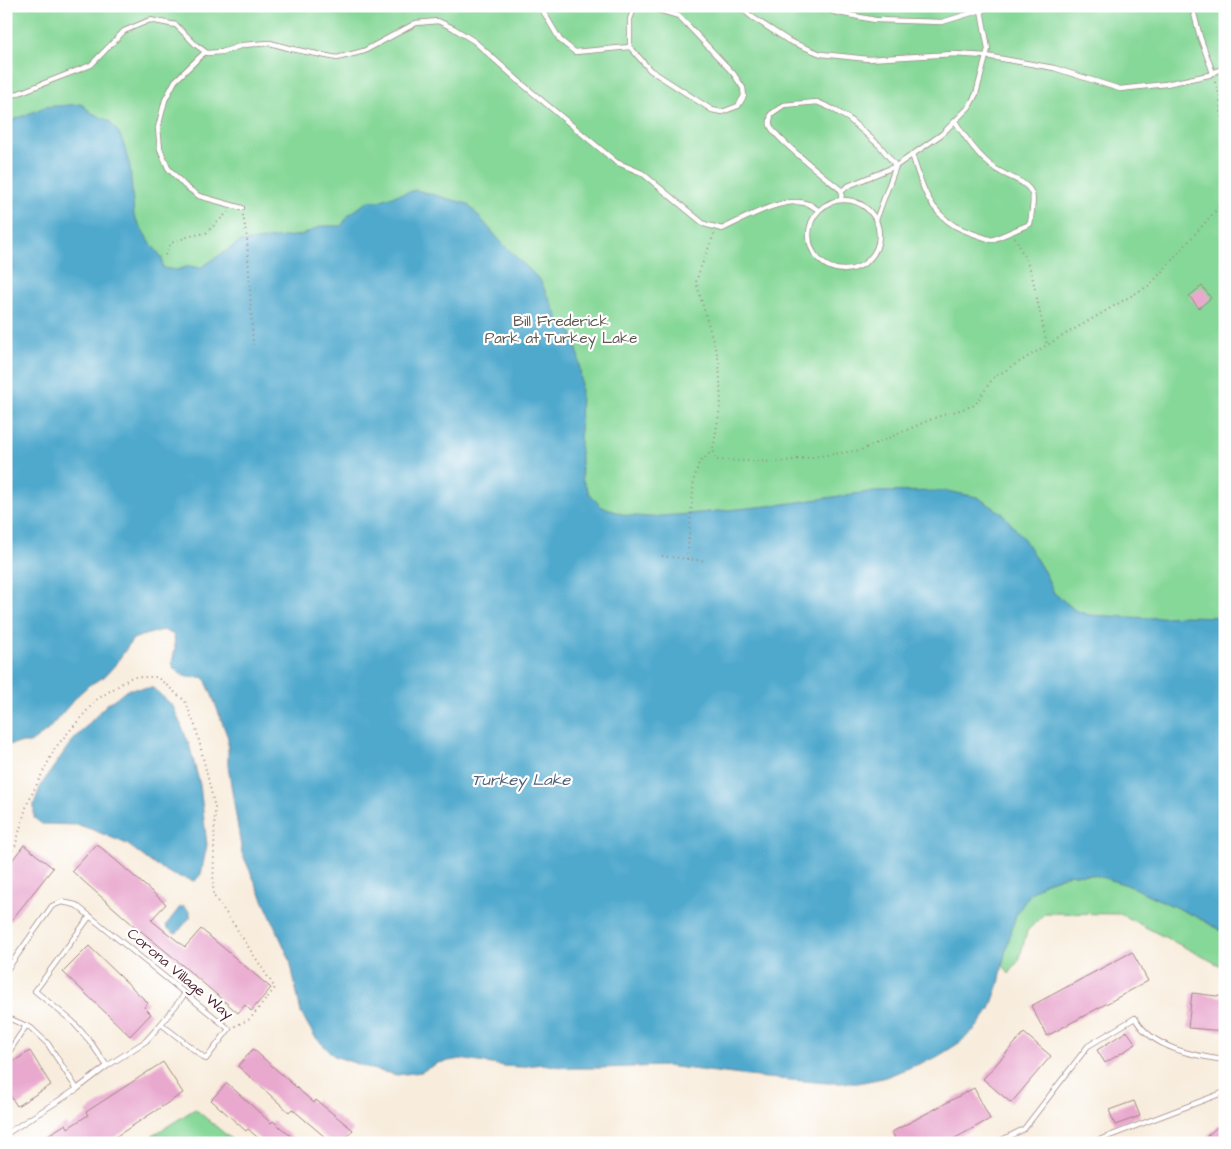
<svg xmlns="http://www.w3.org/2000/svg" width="1231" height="1149" font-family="'Architects Daughter',sans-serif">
  <rect width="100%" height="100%" fill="#fff"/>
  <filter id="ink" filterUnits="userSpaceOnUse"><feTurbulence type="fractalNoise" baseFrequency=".02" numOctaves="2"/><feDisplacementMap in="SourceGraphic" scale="10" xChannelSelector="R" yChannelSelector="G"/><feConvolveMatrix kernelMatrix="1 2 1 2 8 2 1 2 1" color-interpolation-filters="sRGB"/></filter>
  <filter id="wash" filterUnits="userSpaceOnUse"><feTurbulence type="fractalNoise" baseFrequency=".0096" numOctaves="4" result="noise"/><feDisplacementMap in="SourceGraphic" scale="20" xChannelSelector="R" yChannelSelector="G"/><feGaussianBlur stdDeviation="1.12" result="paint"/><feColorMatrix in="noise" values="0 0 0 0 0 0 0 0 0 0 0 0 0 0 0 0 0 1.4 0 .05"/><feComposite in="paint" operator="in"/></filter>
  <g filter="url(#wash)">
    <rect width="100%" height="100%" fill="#f8eddd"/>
    <g fill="#86d898" stroke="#687c62">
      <path d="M6,6h1219v830l-26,82 26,15v35l-105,-54 -75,-1 -18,18 -8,29 -10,14 -251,-387 -752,-350z"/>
      <path d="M195,1109l41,34h-95z"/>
    </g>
    <g fill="#50a9cd" stroke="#4d647c">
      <path d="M81,104l11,9 17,8 10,12 5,12 6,22 4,49 13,22 15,20 1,10 14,2 13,-4 10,2 40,-26 62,-7 20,-9h19l8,-11 19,-14h11l14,-5 23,-6 52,14 34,39 38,37 22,45 10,8 6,20 3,26 -1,65 2,34 8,17 12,12 23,8 22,2 42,-3 88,-9 91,-13 79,-1 30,6 25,16 22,26 22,36 8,18 21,17 14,5 59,3 36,-2 41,1v316l-26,-15 -72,-33 -33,-10 -24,-1 -26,9 -14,11 -14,21 -11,38 -6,31 -9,25 -14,19 -17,15 -22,14 -54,21 -25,5h-30l-62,-5 -100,-12 -67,2h-30l-27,-4 -22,3 -16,-1 -44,-7 -22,4 -17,9 -24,3 -22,-5 -41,-14 -19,-19 -14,-24 -11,-53 -48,-107 -14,-87v-28l-16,-43 -8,-18c-15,1 -18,2 -30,-8l-2,-6 3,-15 -1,-13 -11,-5 -22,6 -8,3 -18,26 -11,12 -15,8 -11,10 -31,36 -17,12h-11l-13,2v-622l39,-16z"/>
      <path d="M153,688l20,18 16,38 11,41 7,60 -6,29 -6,7 -22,-6 -21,-12 -25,-19 -34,-14 -14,-5 -37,-1 -8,-6v-14l7,-19 28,-40 38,-41 22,-15z"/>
      <path d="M183,906l8,7 -2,1 2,2 -14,17 -2,-1 -1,1 -8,-6 1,-1 -1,-1 14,-18 2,1z"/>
    </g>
    <g id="blocks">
      <g fill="#e9a9cf">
        <path d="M1202,286l9,12 -12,10 -10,-12z"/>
        <path d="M97,844l69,60 -15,16 34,27 16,-18 70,59 -20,23 -6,-6 -7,8 -70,-60 -27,-22v1l-69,-61z"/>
        <path d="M24,845l29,23 -47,59v-59z"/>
        <path d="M89,946l59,57 -4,4 7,7 -21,22 -67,-64z"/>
        <path d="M1132,952l16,29 -101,55 -16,-30z"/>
        <path d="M1192,993l33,4v34l-37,-3z"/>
        <path d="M1127,1031l9,13 -31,19 -8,-13z"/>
        <path d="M1024,1033l27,23 -40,47 -28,-24z"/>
        <path d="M253,1049l61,54 2,-3 37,30 -11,13h-10l-40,-34 -3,3 -51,-46z"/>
        <path d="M30,1051l21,34 -34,21 -11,-17v-23z"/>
        <path d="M163,1062l20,31 -77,50h-71l31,-19 2,4 20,-13 -2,-3z"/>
        <path d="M227,1083l44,40 2,-2 26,22h-35l-16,-14 -2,2 -35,-31z"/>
        <path d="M974,1088l16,31 -44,24h-49l-5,-11z"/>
        <path d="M1134,1101l6,15 -25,9 -6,-15z"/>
        <path d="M1225,1120v23h-12l-6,-7z"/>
      </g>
    </g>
  </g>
  <g filter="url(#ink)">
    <use href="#blocks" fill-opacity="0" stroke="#a18684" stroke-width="1"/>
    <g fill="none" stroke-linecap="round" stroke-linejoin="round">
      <g stroke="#a18684" stroke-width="6">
        <g id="service">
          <path d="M540,6l20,34 15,12 55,-5"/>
          <path d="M627,6l7,3"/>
          <path d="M635,6l-5,13v28l20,23 62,40 10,2 16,-6 6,-10 -1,-8 -10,-15 -54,-57 -34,-10"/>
          <path d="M739,6l13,11 37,24 32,13 47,5 86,-5 32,2 68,12 66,21 46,-5 43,-9 16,-8"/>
          <path d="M824,6l10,6 41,8 67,2 46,-14 17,-2"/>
          <path d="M1192,6l8,31 13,36"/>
          <path d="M205,52l-30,29 -10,19 -7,28 2,21 8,19 17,18 14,10 43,12"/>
          <path d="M6,98l85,-33 33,-34 26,-11 26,5 20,20 11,8 15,-1 21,-7 27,-2 22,6 45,9 27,-7 52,-28 22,-2 15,7 21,13 47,42 95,79 26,11 62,51 18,5c21,-10 63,-34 86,-25 4,1 7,4 10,6"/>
          <path d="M912,154c9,29 15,55 43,72 11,6 25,10 37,14l38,-16c1,-6 4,-26 2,-30 -4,-12 -21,-16 -31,-22 -19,-10 -35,-33 -46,-51"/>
          <path d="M842,191c-13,-11 -68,-53 -72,-66 -1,-3 1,-8 1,-11l13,-9 33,-3 16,7 16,10 31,27 16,20 -20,54"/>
          <path d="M841,199l1,-8 6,-5 48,-20 46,-32 27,-27 7,-13 12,-45 -7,-39"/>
          <circle cx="844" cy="235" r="35"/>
          <path d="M90,916l-55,75 37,30 17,19 18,26"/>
          <path d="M6,971l46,-65 10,-4 14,3 153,124 -23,30 -45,-35"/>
          <path d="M6,1017l25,11 17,16 29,45"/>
          <path d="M6,1056l20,-30"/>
          <path d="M6,1134l71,-45 30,-23 39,-25 15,-17 24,-30"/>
          <path d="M996,1143l28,-14 64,-83 47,-28c16,30 59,38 90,42"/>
          <path d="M1091,1143l134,-51"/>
        </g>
      </g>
      <g stroke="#a18684" stroke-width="2" stroke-dasharray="1 4" stroke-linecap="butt">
        <path d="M1215,82l4,12 6,54"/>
        <path d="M243,215l4,23 6,107"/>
        <path d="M714,234l-14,35 -4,13 23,79 2,40 -8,49 3,10 62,2 83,-12 73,-32 41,-13 18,-27 54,-33 103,-60 75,-85"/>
        <path d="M1015,237l16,34 16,74"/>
        <path d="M165,255l6,-12 19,-7 16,-3 22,-21"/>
        <path d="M662,556l44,5"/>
        <path d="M687,559l7,-80 5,-16 13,-12"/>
        <path d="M6,858l9,-11 12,-43 28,-56 41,-48 36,-23h25l28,24 11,27 19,80 -2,87 18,25 44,68 -25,31 -15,7"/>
        <path d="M6,948l5,4"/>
      </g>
      <use href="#service" stroke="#fff" stroke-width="4.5"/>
    </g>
  </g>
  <g text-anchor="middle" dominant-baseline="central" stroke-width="4.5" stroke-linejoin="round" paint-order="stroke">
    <g font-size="15" fill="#5c564c" stroke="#fff">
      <text x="561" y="321">Bill Frederick<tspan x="561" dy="17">Park at Turkey Lake</tspan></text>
    </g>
    <g font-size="15" fill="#4a1f2b" stroke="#fff">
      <text transform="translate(180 974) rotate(40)">Corona Village Way</text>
    </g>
    <g font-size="16" font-style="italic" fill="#4d5d74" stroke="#fff">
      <text x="521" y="780">Turkey Lake</text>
    </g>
  </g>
  <rect width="1231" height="1149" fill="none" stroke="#fff" stroke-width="25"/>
</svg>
